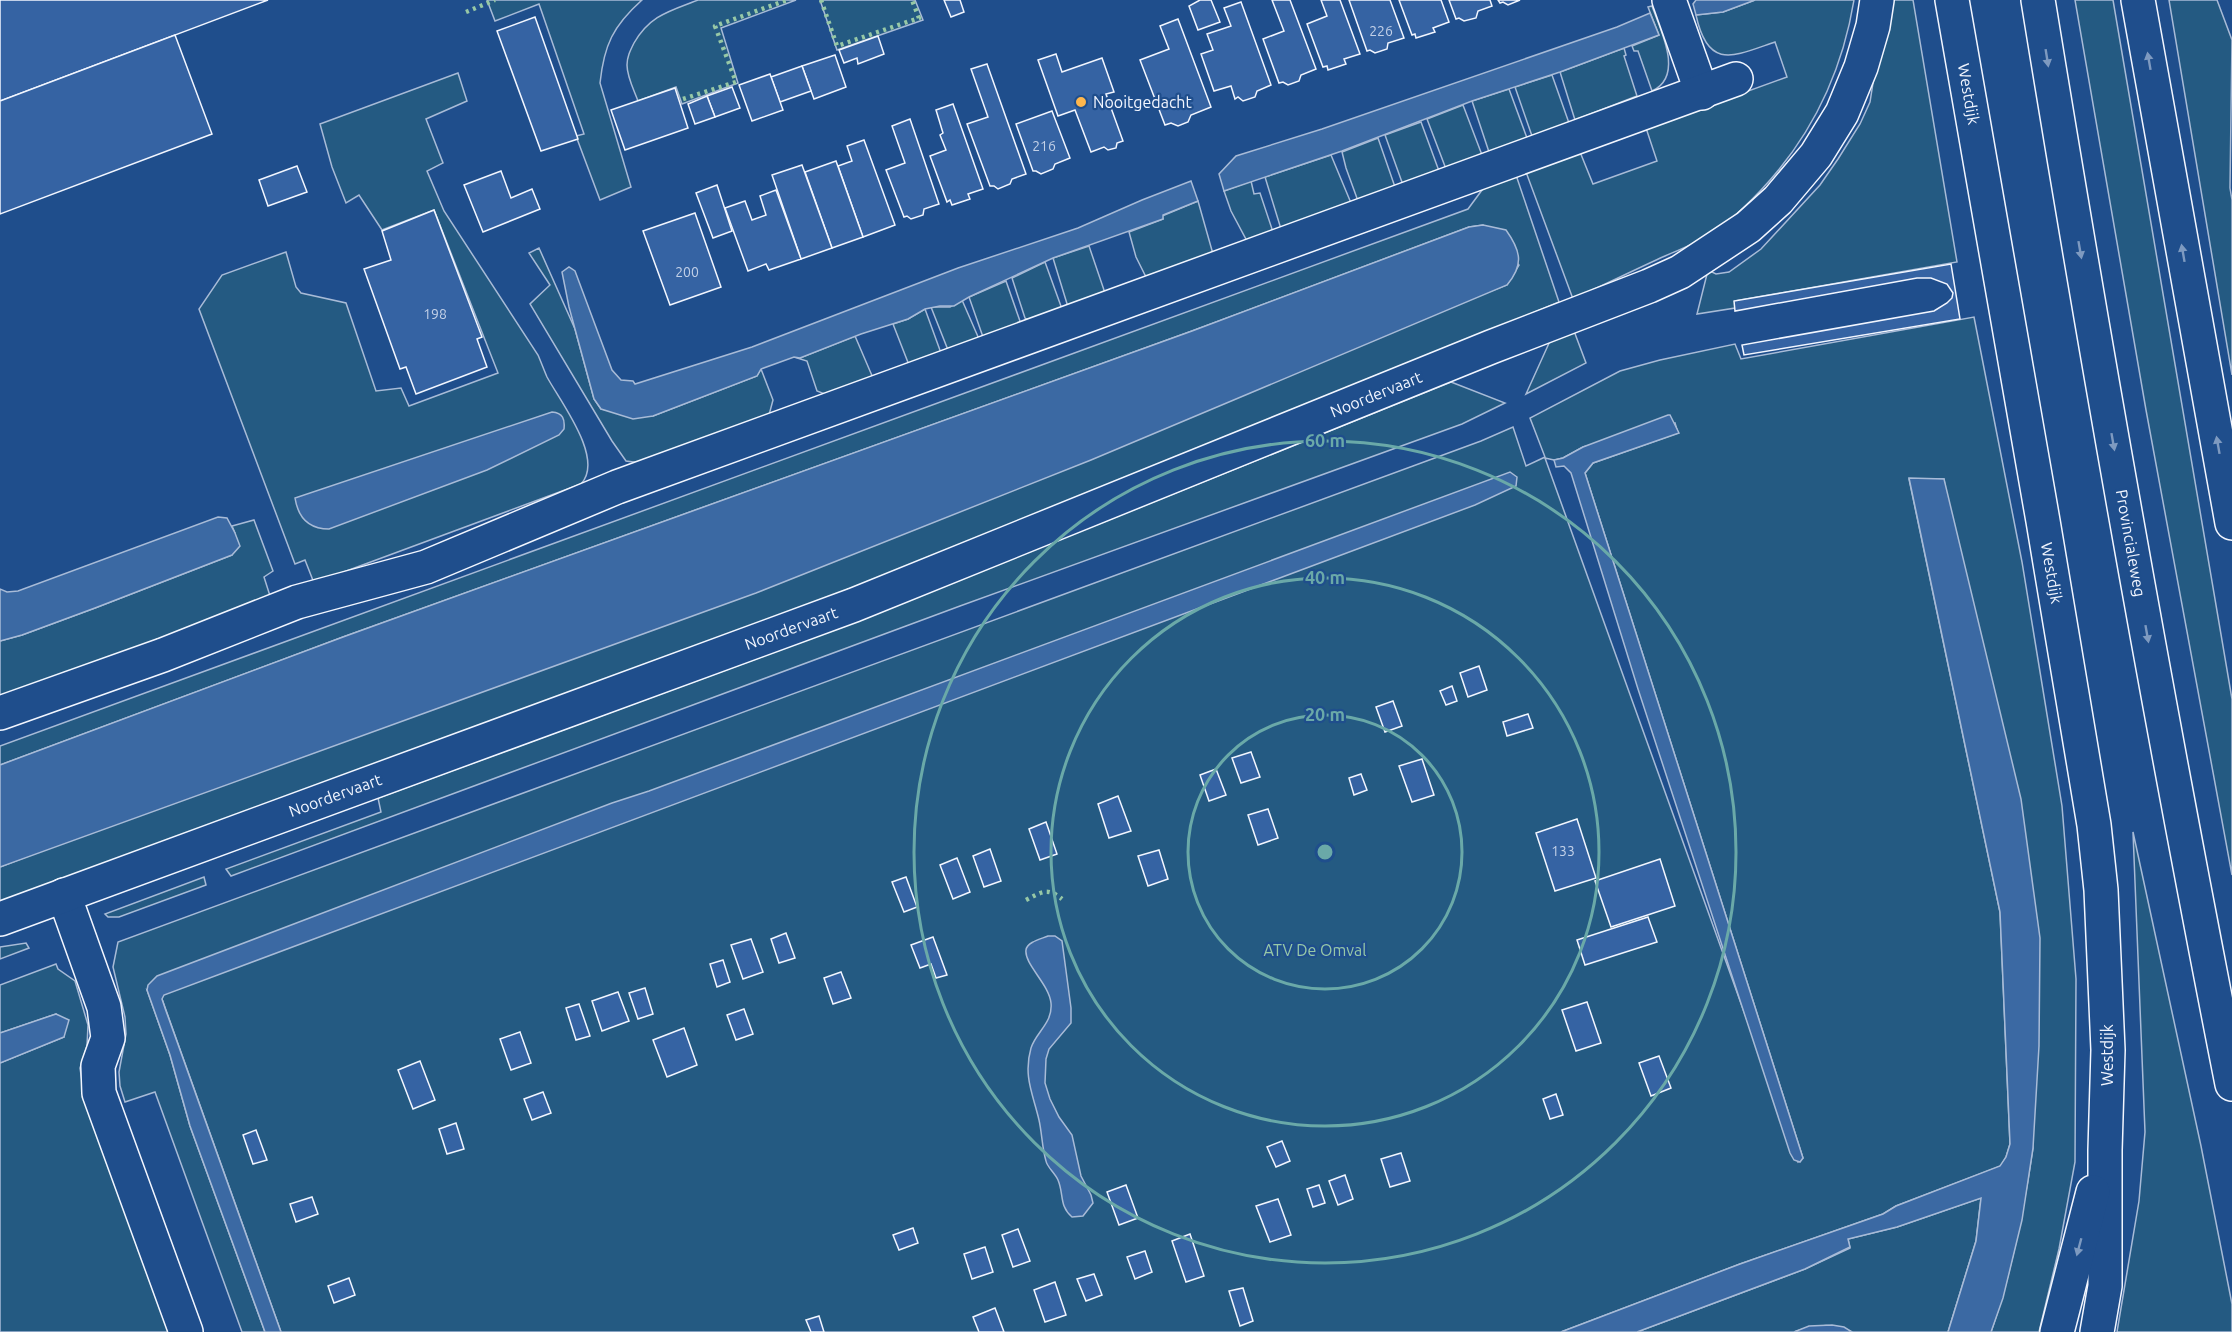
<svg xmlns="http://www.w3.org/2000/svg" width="2232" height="1332" font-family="Ubuntu,sans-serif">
  <rect width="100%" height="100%" fill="#1f4e8c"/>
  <g fill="#245a82" stroke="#a8bbd7" stroke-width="1.5" fill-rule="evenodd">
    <path d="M487,0h155c-29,26 -38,45 -42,83l31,104 -31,13 -24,-64 8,-2 -45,-130 -44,17z"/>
    <path d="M698,0h98l-75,28 17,55 -56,21 -6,-17 -38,14c-4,-11 -11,-24 -11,-36 0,-8 3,-14 7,-22 16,-28 36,-32 64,-43z"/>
    <path d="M820,0h95l8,20 -86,30z"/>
    <path d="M1755,0h99c-12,73 -42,136 -93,190 -16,17 -34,35 -55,47 -13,8 -28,13 -41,19 -31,14 -61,29 -92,43l-47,-127 54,-20 13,32 64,-23 -11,-33 141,-51 -12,-35c-41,14 -67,29 -79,-27l27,-3z"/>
    <path d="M1886,0h27l44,262 -222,39v7l-38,6 11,-44 8,4 13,-2 32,-23 59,-64 18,-26 22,-35 10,-22z"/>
    <path d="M2075,0h38l119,699v176l-86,-465z"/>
    <path d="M2169,0h48l15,40 -2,148 2,12v175z"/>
    <path d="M1652,6c8,23 33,70 0,85l-14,-40h-4l-2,-5 27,-11 -11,-28z"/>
    <path d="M1624,48l2,7 -2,1 13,40 -62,24 -15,-48z"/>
    <path d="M458,73l9,28 -41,18 17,44 -16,8 17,40 94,144c3,7 6,15 9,22 13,24 58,82 34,107l-267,99 -9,-23 -10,4 -96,-255 23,-34 64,-23 10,35 5,6 45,10 30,88 25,-3 8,18 89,-33 -64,-163 -52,20 -23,-35 -13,8 -14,-36 -12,-43z"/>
    <path d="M1552,75l17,48 -37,13 -17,-49z"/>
    <path d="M1509,89l18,49 -38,14 -17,-51z"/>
    <path d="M1463,105l19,50 -36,14 -19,-50z"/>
    <path d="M1421,122l18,49 -36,14 -18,-50z"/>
    <path d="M1378,138l17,49 -37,14 -12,-33 -4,-16z"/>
    <path d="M1331,155l20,48 -70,26 -16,-52z"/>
    <path d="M1516,175l43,127 -360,149 -357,143 -842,312v-39l1507,-582 12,-20 -36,-40 -14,2 -277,104 -849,306 -343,128v-19l1468,-537 17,-23z"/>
    <path d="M1251,181l3,13 6,-1 13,39 -26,9 -16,-30 -7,-20z"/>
    <path d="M1198,201l15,53 -65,23 -3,-2 -9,-18 -7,-25 34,-13 -1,-3z"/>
    <path d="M1089,246l16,47 -37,14 -15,-49z"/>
    <path d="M539,248l36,81 19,70 7,10 52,7 104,-40 4,-7 12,31 -4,15 -128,48 -15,-2 -14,-20 -82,-137 20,-19 -21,-32z"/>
    <path d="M1045,262l17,47 -34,11 -3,-2 -13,-40z"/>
    <path d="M1006,281l15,43 -38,13 -14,-40z"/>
    <path d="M962,300l17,39 -31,11 -17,-43h19z"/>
    <path d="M925,309l16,44 -32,12 -16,-41 15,-5z"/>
    <path d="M1974,317l48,245 40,244 14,173 -1,183 -16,87 -20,83h-48c21,-60 33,-121 42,-184l-89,-669h-35l91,433 10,232 -4,13 -5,9 -105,40 -13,8 -143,50 -179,68h-1280l-119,-333 -15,-9 23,65 20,71 75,206h-23l-87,-240 -30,10 -5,-16 -1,-14 7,-38 -1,-17 -12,-50 5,-25 1363,-501 32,-14 13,39 19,-9 -15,-39 90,-47 40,-11 75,-16 6,15zM1675,423l3,10 -85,30 -8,10 218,685 -5,4 -253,-704 9,2 9,-2 20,-11z"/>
    <path d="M1574,331l12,32 -60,31 24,-53z"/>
    <path d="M855,336l18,42 -46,17 -10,-4 -10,-30 -13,-4 6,1z"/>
    <path d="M1451,382l54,21 -43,21 -502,182 -729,270 -5,-7 155,-57 -3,-14 467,-172z"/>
    <path d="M254,520l19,51 -9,6 7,22 -271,99v-57l22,-6 73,-27 137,-53 3,-22 -3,-7z"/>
    <path d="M2133,832l68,314 31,158v28h-115l22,-131 6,-69z"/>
    <path d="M204,877l2,8 -87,32h-11l-3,-3z"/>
    <path d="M26,943l3,5 -29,11v-12z"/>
    <path d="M56,964l2,5 17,12 13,44 -1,21 -7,22 5,33 84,231h-169v-269l64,-26 -8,-23 -56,19v-48z"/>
    <path d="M1981,1198l-5,43 -28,91h-96c-17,-10 -40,-7 -58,0h-157l168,-63 45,-21 -2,-9 49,-12z"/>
  </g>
  <g fill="#3b69a3" stroke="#a8bbd7" stroke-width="1.5">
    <path d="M1696,0h59l-32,12 -27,3 -3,-11z"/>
    <path d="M1650,13l9,22 -99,37 -88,29 -130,50 -118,40 -5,-17 17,-18 86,-27 295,-102z"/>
    <path d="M1191,181l7,20 -35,14v4l-110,39 -84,39 -15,9h-14l-15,3 -17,10 -47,15 -61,24 -6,-1 -33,12 -4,7 -104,40 -20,3 -32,-10 -7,-10 -25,-92 -7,-35 7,-5 6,4 37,99 9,10 12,1 2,3 117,-37 206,-79 120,-40 64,-28z"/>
    <path d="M1483,225l23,5c15,21 18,35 1,55l-416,175 -335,133 -756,274v-102l343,-128 849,-306 277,-104z"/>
    <path d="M552,412c11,1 13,7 12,17l-5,6 -72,35 -158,59c-21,0 -31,-12 -34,-31z"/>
    <path d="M1668,415h2l9,18 -86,30 -8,10 218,685 -3,4 -6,-2 -4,-7 -152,-464 -67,-216 -7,-7 -8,1 -2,-7 9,-2 20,-11z"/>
    <path d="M1510,472l7,5 -1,9 -41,19 -1311,490 -2,4 3,9 116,324h-16l-75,-206 -20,-71 -23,-65 1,-5 9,-9 455,-173 37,-12z"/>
    <path d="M1909,478l35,1 77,320 19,139 -1,108 -6,102 -11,72 -19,78 -12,34h-43l28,-91 5,-43 -84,29 -49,12 2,8 -45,22 -168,63h-76l179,-68 143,-50 13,-8 104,-40 6,-9 4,-13 -10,-232z"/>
    <path d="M218,517l9,1 8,15 5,13 -8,9 -137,53 -73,27 -22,6v-52l7,3 11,-1z"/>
    <path d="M1048,936h7l7,5 9,67v15l-22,26 -3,10 -1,24 5,16 9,18 13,18 9,41 10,19 2,8 -10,13 -11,1c-13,-11 -8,-23 -14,-37 -3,-7 -11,-13 -12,-19 -4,-13 -4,-28 -7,-41 -6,-26 -16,-44 -8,-72 5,-16 22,-25 20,-45 -2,-19 -27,-39 -25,-53 1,-8 15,-11 22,-14z"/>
    <path d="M56,1014l13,6 -5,17 -64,26v-30z"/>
    <path d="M1832,1325l12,2 8,5h-58l15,-6z"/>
  </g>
  <g fill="#3563a3" stroke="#f2f6ff" stroke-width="1.5">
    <path d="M0,0h268l-268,101z"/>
    <path d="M944,0h16l4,12 -13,5z"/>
    <path d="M1200,0h11l9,22 -22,8 -9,-24z"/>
    <path d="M1272,0h18l26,69 -15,6 -2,6 -11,4 -5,-3 -4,1 -16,-44 21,-8z"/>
    <path d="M1321,0h19l20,54 -16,5 2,5 -18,6 -1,-4 -4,1 -16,-43 20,-8z"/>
    <path d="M1349,0h41l14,38 -16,5 -1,6 -12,4 -5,-3 -3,1z"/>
    <path d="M1399,0h42l8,22 -16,6 2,4 -19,6 -1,-4 -3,1z"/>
    <path d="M1449,0h41l2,6 -14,5 -2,7 -12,3 -5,-3 -3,1z"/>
    <path d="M1498,0h22l-12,5 -5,-3 -3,1z"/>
    <path d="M1241,2l30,83 -14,6 -2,6 -12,4 -5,-4 -3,2 -4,-13 -17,5 -13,-37 12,-4 -6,-16 24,-8 -7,-18z"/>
    <path d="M535,17l43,122 -37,12 -44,-120z"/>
    <path d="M1178,19l33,88 -20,8 -3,7 -10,4 -7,-3 -6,2 -25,-65 29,-11 -9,-23z"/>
    <path d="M175,35l37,99 -212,80v-113z"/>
    <path d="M878,36l6,18 -26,10 -1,-6 -13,5 -5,-13z"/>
    <path d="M1056,54l6,18 40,-14 12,34 -8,2 17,47 -6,2 -1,5 -8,2 -4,-3 -13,5 -16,-42 -17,6 -20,-56z"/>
    <path d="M835,55l11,32 -32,12 -12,-33z"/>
    <path d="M987,64l39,110 -14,5 -2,5 -12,5 -4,-3h-4l-23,-62 21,-7 -17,-48z"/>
    <path d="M802,66l9,25 -31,11 -9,-25z"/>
    <path d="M770,74l13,36 -31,11 -13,-36z"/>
    <path d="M732,87l8,21 -25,9 -8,-21z"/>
    <path d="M675,88l13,40 -63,22 -14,-40z"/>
    <path d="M707,96l8,21 -20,7 -7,-20z"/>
    <path d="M953,104l30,85 -15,5 2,5 -18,6 -2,-5 -3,2 -17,-46 16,-6 -6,-15 3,-2 -7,-23z"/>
    <path d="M1052,111l18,47 -15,6 -2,5 -12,5 -5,-3h-3l-17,-47z"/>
    <path d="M910,119l29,85 -15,5 -1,6 -12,4 -4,-3 -3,1 -18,-47 19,-7 -13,-37z"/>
    <path d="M864,140l31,85 -32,12 -25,-71 14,-5 -5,-15z"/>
    <path d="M836,161l27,76 -31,11 -27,-76z"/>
    <path d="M802,165l30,83 -31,11 -29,-84z"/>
    <path d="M297,166l10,26 -39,14 -9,-26z"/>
    <path d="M501,171l10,27 21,-9 8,20 -57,23 -19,-47z"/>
    <path d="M717,185l15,46 -19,7 -17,-45z"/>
    <path d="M776,190l25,69 -32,11 -3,-6 -18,7 -23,-63 20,-7 7,19 14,-5 -6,-19z"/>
    <path d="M434,210l48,127 -5,2 10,28 -71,27 -10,-27 -6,2 -36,-100 27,-9 -9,-29z"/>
    <path d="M695,213l26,74 -51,18 -27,-74z"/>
    <path d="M1951,264l9,55 -216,36 -2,-10 192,-34 13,-8 5,-5 1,-5 -6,-9 -16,-6h-14l-182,33 -1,-10z"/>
    <path d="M1479,666l8,24 -19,7 -8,-24z"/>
    <path d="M1452,686l5,15 -11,4 -6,-14z"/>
    <path d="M1393,701l9,25 -17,6 -9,-25z"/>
    <path d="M1528,714l5,14 -26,8 -4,-14z"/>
    <path d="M1251,752l9,25 -19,6 -9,-25z"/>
    <path d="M1422,759l12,36 -22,7 -13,-36z"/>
    <path d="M1216,769l10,26 -17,6 -9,-26z"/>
    <path d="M1361,774l6,16 -13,5 -5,-17z"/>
    <path d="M1118,796l13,35 -22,7 -11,-34z"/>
    <path d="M1268,809l10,29 -20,7 -10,-30z"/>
    <path d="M1577,819l19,59 -41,13 -19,-58z"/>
    <path d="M1046,822l11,32 -17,6 -11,-31z"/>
    <path d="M990,849l11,32 -17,6 -11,-31z"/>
    <path d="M1159,850l9,29 -20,7 -10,-30z"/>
    <path d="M957,858l13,34 -17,7 -13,-34z"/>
    <path d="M1660,859l15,47 -64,21 -16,-46z"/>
    <path d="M906,877l11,30 -13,5 -12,-30z"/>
    <path d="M1648,917l9,25 -72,23 -8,-25z"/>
    <path d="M786,933l9,25 -16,5 -8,-24z"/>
    <path d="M933,937l14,38 -11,3 -5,-14 -11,4 -9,-23z"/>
    <path d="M751,939l12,33 -20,7 -12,-34z"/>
    <path d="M723,960l7,22 -13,5 -7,-23z"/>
    <path d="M841,972l10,26 -18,6 -9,-26z"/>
    <path d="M645,988l8,26 -15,5 -9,-26z"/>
    <path d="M618,992l11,29 -27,10 -10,-30z"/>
    <path d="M1587,1002l14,41 -25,8 -14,-41z"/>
    <path d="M579,1004l11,32 -14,4 -10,-32z"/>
    <path d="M744,1009l9,25 -17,6 -9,-25z"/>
    <path d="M684,1028l13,37 -30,12 -14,-37z"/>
    <path d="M520,1032l11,31 -20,7 -11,-31z"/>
    <path d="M1659,1056l12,32 -20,8 -12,-33z"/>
    <path d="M420,1061l15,39 -22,9 -15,-39z"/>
    <path d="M543,1092l8,21 -19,7 -8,-21z"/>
    <path d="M1556,1094l7,21 -13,4 -7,-20z"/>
    <path d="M456,1123l8,26 -17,5 -8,-25z"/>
    <path d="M256,1130l11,30 -14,4 -10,-29z"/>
    <path d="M1282,1141l8,20 -14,6 -9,-20z"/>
    <path d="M1401,1153l9,28 -20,6 -9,-28z"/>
    <path d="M1345,1175l8,24 -15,6 -9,-24z"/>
    <path d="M1126,1185l12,33 -19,7 -12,-33z"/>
    <path d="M1319,1185l6,18 -12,4 -6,-18z"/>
    <path d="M312,1197l6,17 -22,8 -6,-18z"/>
    <path d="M1278,1199l13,36 -21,7 -14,-36z"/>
    <path d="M913,1228l5,15 -19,7 -6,-15z"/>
    <path d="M1018,1229l12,32 -17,6 -11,-32z"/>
    <path d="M1190,1234l14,42 -18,6 -14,-41z"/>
    <path d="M985,1247l8,25 -21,7 -8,-25z"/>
    <path d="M1145,1251l7,21 -17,7 -8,-22z"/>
    <path d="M1094,1274l8,21 -16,6 -9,-22z"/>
    <path d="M349,1278l6,17 -21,8 -6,-17z"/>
    <path d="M1055,1282l11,33 -21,7 -11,-32z"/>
    <path d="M1243,1288l10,33 -13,5 -11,-35z"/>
    <path d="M995,1308l9,24h-25l-6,-15z"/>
    <path d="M819,1316l5,16h-13l-5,-12z"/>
  </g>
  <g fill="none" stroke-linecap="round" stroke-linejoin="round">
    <g stroke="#f2f6ff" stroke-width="36">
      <g id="minor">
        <path d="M1669,0l33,93"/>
        <path d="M0,713l163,-58 134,-53 129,-35 191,-80 1119,-408"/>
        <path d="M64,895l40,112 4,31 -10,28 1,27 87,239"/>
        <path d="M0,919l854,-314 637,-258 158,-61 31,-14 68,-45 30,-27 38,-45 26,-42 19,-46 12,-41 4,-26"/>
      </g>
    </g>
    <g stroke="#f2f6ff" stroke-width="36">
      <g id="major">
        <path d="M1952,0l91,521 51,304 7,65 7,160 -3,100v136l-8,46"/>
        <path d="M2038,0c59,362 123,724 194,1084"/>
        <path d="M2138,0l94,523"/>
        <path d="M2057,1332l36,-140"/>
      </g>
    </g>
    <use href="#minor" stroke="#1f4e8c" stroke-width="33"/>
    <use href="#major" stroke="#1f4e8c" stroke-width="33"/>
    <g stroke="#97c8a6" stroke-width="4.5" stroke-dasharray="3 4.5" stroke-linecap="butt">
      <path d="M821,0l16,46 82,-28 -7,-18"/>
      <path d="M466,12l29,-12"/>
      <path d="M683,99l53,-17 -21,-56 72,-26"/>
      <path d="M1026,900c16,-8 21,-13 36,-1"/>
    </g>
  </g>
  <defs><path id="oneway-solid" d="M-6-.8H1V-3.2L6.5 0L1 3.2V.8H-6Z" transform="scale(1.5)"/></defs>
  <g fill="#7e9ac0">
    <use href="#oneway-solid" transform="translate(2047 58) rotate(81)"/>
    <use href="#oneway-solid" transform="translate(2149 61) rotate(-100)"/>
    <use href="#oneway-solid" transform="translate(2080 250) rotate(80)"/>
    <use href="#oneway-solid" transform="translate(2183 253) rotate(-100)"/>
    <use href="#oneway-solid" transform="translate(2113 442) rotate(80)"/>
    <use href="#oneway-solid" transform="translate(2218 445) rotate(-100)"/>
    <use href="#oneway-solid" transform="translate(2147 634) rotate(80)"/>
    <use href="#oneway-solid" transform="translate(2079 1247) rotate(105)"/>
  </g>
  <g fill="none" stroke="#6aa9a8" stroke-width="3">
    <circle cx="1325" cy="852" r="137"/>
    <circle cx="1325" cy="852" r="274"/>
    <circle cx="1325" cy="852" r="411"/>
  </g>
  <circle fill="#ffb74d" stroke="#1f4e8c" stroke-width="2" cx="1081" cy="102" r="6"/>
  <g text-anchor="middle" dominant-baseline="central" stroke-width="4.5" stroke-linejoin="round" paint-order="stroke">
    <g font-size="14" fill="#c3d1e8">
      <text x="1381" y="31">226</text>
      <text x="1044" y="146">216</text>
      <text x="687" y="272">200</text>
      <text x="435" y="314">198</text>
      <text x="1563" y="851">133</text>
    </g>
    <g font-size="16" fill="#f2f6ff" stroke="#1f4e8c">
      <text transform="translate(1969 94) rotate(80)">Westdijk</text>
      <text transform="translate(1376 394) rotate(-22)">Noordervaart</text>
      <text transform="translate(2131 543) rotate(80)">Provincialeweg</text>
      <text transform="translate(2052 573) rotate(80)">Westdijk</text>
      <text transform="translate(791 628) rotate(-20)">Noordervaart</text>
      <text transform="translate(335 795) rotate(-20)">Noordervaart</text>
      <text transform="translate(2107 1055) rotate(-90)">Westdijk</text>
    </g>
    <g font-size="16" fill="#f2f6ff" stroke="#1f4e8c" text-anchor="start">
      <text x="1093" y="102">Nooitgedacht</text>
    </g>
    <g font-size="16" fill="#97c8a6" stroke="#1f4e8c">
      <text x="1315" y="950">ATV De Omval</text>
    </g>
  </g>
  <circle cx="1325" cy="852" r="9" fill="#6aa9a8" stroke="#1f4e8c" stroke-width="3"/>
  <g font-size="18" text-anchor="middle" font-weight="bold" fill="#6aa9a8" stroke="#1f4e8c" stroke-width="4.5" stroke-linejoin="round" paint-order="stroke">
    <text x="1325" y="447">60 m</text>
    <text x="1325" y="584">40 m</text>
    <text x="1325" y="721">20 m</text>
  </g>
</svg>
